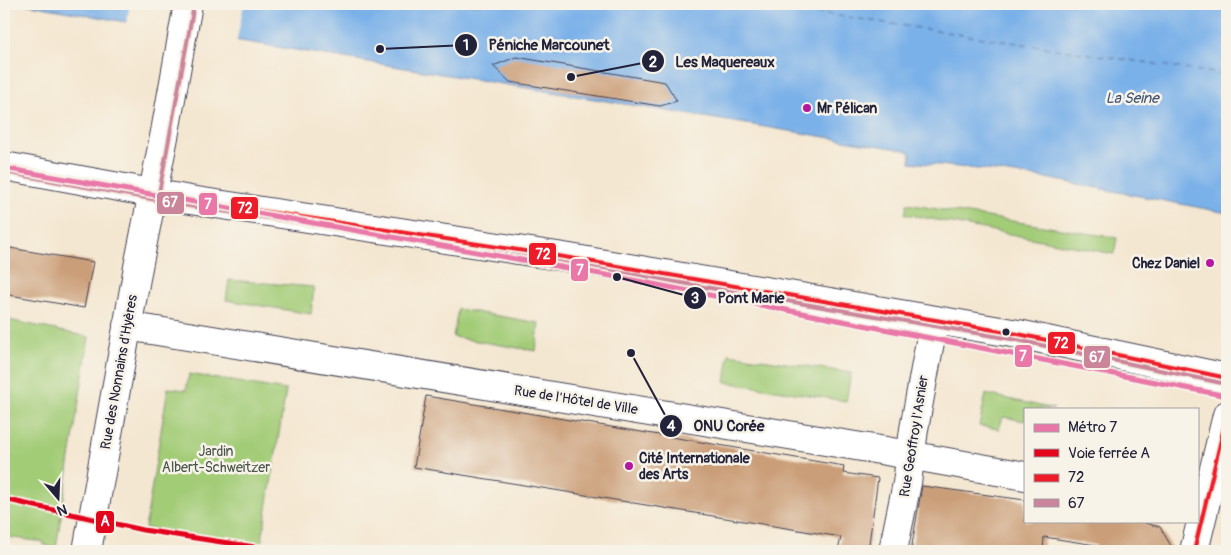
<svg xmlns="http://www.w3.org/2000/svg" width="1231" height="555" font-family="Pangolin,sans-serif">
  <rect width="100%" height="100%" fill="#f7f3e8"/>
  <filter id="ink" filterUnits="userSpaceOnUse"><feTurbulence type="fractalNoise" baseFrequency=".02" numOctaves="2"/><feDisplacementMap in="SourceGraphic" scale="10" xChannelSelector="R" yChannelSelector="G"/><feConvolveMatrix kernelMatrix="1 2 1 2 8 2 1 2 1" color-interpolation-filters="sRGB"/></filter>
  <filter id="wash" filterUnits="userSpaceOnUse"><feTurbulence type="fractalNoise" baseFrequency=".0096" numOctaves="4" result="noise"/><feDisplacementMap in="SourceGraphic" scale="20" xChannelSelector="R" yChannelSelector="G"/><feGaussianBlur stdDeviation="1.12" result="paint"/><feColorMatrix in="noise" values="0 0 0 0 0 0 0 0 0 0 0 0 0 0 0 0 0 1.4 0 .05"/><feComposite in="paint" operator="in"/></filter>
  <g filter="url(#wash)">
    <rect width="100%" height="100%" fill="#f4e7d1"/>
    <g fill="#a3cc77" stroke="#627759">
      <path d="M907,204l210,34 -3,16 -209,-40z"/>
      <path d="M229,280l85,7 -3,27 -85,-14z"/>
      <path d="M458,309l81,14 -3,28 -83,-14z"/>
      <path d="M4,319l85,18 -33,211 -12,-3v-3l-37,-5 -3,2z"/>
      <path d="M729,354l122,19 -5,28 -121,-19z"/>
      <path d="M189,374l97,16 -25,156 27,5h-28v-5l-115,-18 23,-140 18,2z"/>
      <path d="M986,394l68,15h-29v12l-22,-4 -4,12 -20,-3z"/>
    </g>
    <path fill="#7ab1e9" stroke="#4e6a92" d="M24,4h1203v209l-176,-34 -64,-9 -77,-8 1,-6 -1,-4 -5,-2 -762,-125z"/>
    <path fill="#f4e7d1" d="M130,4h114l-8,39 -110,-18z"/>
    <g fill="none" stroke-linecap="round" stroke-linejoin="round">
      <path stroke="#415478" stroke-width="1" stroke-dasharray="6 5" stroke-linecap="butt" d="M761,4l466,71"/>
    </g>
    <g id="blocks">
      <g fill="#ca9e78">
        <path d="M516,57l149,25 12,19 -17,5 -150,-24 -17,-16z"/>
        <path d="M4,247l89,15 -9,46 -80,-14z"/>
        <path d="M426,396l418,70 -1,7 35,5 -10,73h-30l3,-14 -427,-70z"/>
        <path d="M922,486l103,14v21h113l22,6 14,24h-79l1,-6 -52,-8 -1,14h-132z"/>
      </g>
    </g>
  </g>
  <g filter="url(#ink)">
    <use href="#blocks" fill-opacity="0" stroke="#424052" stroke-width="1"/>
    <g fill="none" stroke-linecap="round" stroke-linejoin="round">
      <g stroke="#424052" stroke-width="30">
        <g id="minor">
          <path d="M127,326l759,125 139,25"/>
          <path d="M87,551l51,-284 27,-135 23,-128"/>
          <path d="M893,551l14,-68 7,-54 20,-109"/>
          <path d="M1194,551l33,-136"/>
        </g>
      </g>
      <g stroke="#424052" stroke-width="30">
        <path id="major" d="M4,166l186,34 374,57 454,77 209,44"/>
      </g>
      <use href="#minor" stroke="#fff" stroke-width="28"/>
      <use href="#major" stroke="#fff" stroke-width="28"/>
      <g stroke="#f7f3e8" stroke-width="8">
        <g id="bus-1">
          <path d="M4,166l186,34 374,57 454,77 209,44"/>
          <path d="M1194,551l33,-136"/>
        </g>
      </g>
      <g stroke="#f7f3e8" stroke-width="8">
        <g id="bus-2">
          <path d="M4,172l185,34 374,57 454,77 209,44"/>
          <path d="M159,193l35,-188"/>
        </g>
      </g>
      <use href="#bus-1" stroke="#ee1b29" stroke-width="4"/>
      <use href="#bus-2" stroke="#cb859b" stroke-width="4"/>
      <g stroke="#f7f3e8" stroke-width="9">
        <path id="rail-1" d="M4,499l139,31 138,21"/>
      </g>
      <use href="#rail-1" stroke="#e3051c" stroke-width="5"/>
      <g stroke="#f7f3e8" stroke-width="9">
        <path id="metro-1" d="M4,168l613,109 610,119"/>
      </g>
      <use href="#metro-1" stroke="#e978a8" stroke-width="5"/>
    </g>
  </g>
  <g fill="#b5179e" stroke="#f7f3e8" stroke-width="2">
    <circle cx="807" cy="108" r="5"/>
    <circle cx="1210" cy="263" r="5"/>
    <circle cx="629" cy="466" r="5"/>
  </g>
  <circle fill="#22223b" stroke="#f7f3e8" stroke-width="2" cx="1006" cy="332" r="4.5"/>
  <g text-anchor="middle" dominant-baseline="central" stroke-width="5" stroke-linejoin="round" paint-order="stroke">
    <g font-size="14" font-weight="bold" fill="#22223b" stroke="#f7f3e8" text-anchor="start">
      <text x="817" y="108">Mr Pélican</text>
      <text x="1200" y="263" text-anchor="end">Chez Daniel</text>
      <text x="639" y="458">Cité Internationale<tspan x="639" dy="16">des Arts</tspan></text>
    </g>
    <g font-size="14" fill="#22223b" stroke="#f7f3e8">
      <text transform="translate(119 372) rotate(-80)">Rue des Nonnains d'Hyères</text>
      <text transform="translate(576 400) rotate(9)">Rue de l'Hôtel de Ville</text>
      <text transform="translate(914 436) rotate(-81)">Rue Geoffroy l'Asnier</text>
    </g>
    <g font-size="14" fill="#49554d" stroke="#f7f3e8">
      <text x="216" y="451">Jardin<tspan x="216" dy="16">Albert-Schweitzer</tspan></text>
    </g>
    <g font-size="15" font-style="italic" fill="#415478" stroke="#f7f3e8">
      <text x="1132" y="98">La Seine</text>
    </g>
  </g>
  <path fill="none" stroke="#22223b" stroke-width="2" d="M380 49L466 45M571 77L653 61M617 277L695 298M631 353L671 426"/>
  <g fill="#22223b" stroke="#f7f3e8" stroke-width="2">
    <circle cx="380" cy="49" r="5"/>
    <circle cx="571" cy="77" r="5"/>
    <circle cx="617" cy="277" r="5"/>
    <circle cx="631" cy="353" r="5"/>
    <circle cx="466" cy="45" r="12"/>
    <circle cx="653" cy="61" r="12"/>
    <circle cx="695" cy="298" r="12"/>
    <circle cx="671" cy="426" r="12"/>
  </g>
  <g font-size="15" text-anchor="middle" font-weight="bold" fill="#fff">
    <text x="466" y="50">1</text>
    <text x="653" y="67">2</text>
    <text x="695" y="303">3</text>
    <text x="671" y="431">4</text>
  </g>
  <g font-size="15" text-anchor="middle" font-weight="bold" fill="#22223b" stroke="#f7f3e8" stroke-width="5" stroke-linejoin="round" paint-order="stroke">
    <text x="549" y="50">Péniche Marcounet</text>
    <text x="725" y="67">Les Maquereaux</text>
    <text x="751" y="303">Pont Marie</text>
    <text x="729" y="431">ONU Corée</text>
  </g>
  <g stroke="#f7f3e8" stroke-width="2">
    <rect x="156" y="191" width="29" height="24" rx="5" fill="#cb859b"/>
    <rect x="198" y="192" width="20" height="24" rx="5" fill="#e978a8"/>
    <rect x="230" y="196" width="29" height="24" rx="5" fill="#ee1b29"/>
    <rect x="528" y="242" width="29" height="24" rx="5" fill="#ee1b29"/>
    <rect x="570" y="258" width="19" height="24" rx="5" fill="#e978a8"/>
    <rect x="1047" y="331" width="29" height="24" rx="5" fill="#ee1b29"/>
    <rect x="1014" y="344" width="19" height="24" rx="5" fill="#e978a8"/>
    <rect x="1083" y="345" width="28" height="24" rx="5" fill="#cb859b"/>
    <rect x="95" y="510" width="20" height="24" rx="5" fill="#e3051c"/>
  </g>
  <g font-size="14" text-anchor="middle" font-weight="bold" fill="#fff">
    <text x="170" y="207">67</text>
    <text x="208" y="209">7</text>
    <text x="245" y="213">72</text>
    <text x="543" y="259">72</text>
    <text x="580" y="275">7</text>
    <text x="1061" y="348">72</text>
    <text x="1023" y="361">7</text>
    <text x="1097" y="362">67</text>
    <text x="105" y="526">A</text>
  </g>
  <rect width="1231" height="555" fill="none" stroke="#f7f3e8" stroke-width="20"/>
  <rect x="1024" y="408" width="175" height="115" fill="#f7f3e8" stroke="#a29fa3"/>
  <rect x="1034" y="424" width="25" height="8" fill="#e978a8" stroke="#a29fa3"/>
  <text x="1068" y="432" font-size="15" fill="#22223b">Métro 7</text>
  <rect x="1034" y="449" width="25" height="8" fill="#e3051c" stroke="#a29fa3"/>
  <text x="1068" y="458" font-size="15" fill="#22223b">Voie ferrée A</text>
  <rect x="1034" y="474" width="25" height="8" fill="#ee1b29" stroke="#a29fa3"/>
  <text x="1068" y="482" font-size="15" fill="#22223b">72</text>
  <rect x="1034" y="499" width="25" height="8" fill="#cb859b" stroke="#a29fa3"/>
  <text x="1068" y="508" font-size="15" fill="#22223b">67</text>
  <g transform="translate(58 498) rotate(161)" stroke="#f7f3e8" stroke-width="4" paint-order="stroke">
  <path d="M0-4L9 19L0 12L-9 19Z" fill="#22223b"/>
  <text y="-8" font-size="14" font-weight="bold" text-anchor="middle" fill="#22223b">N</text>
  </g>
</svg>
